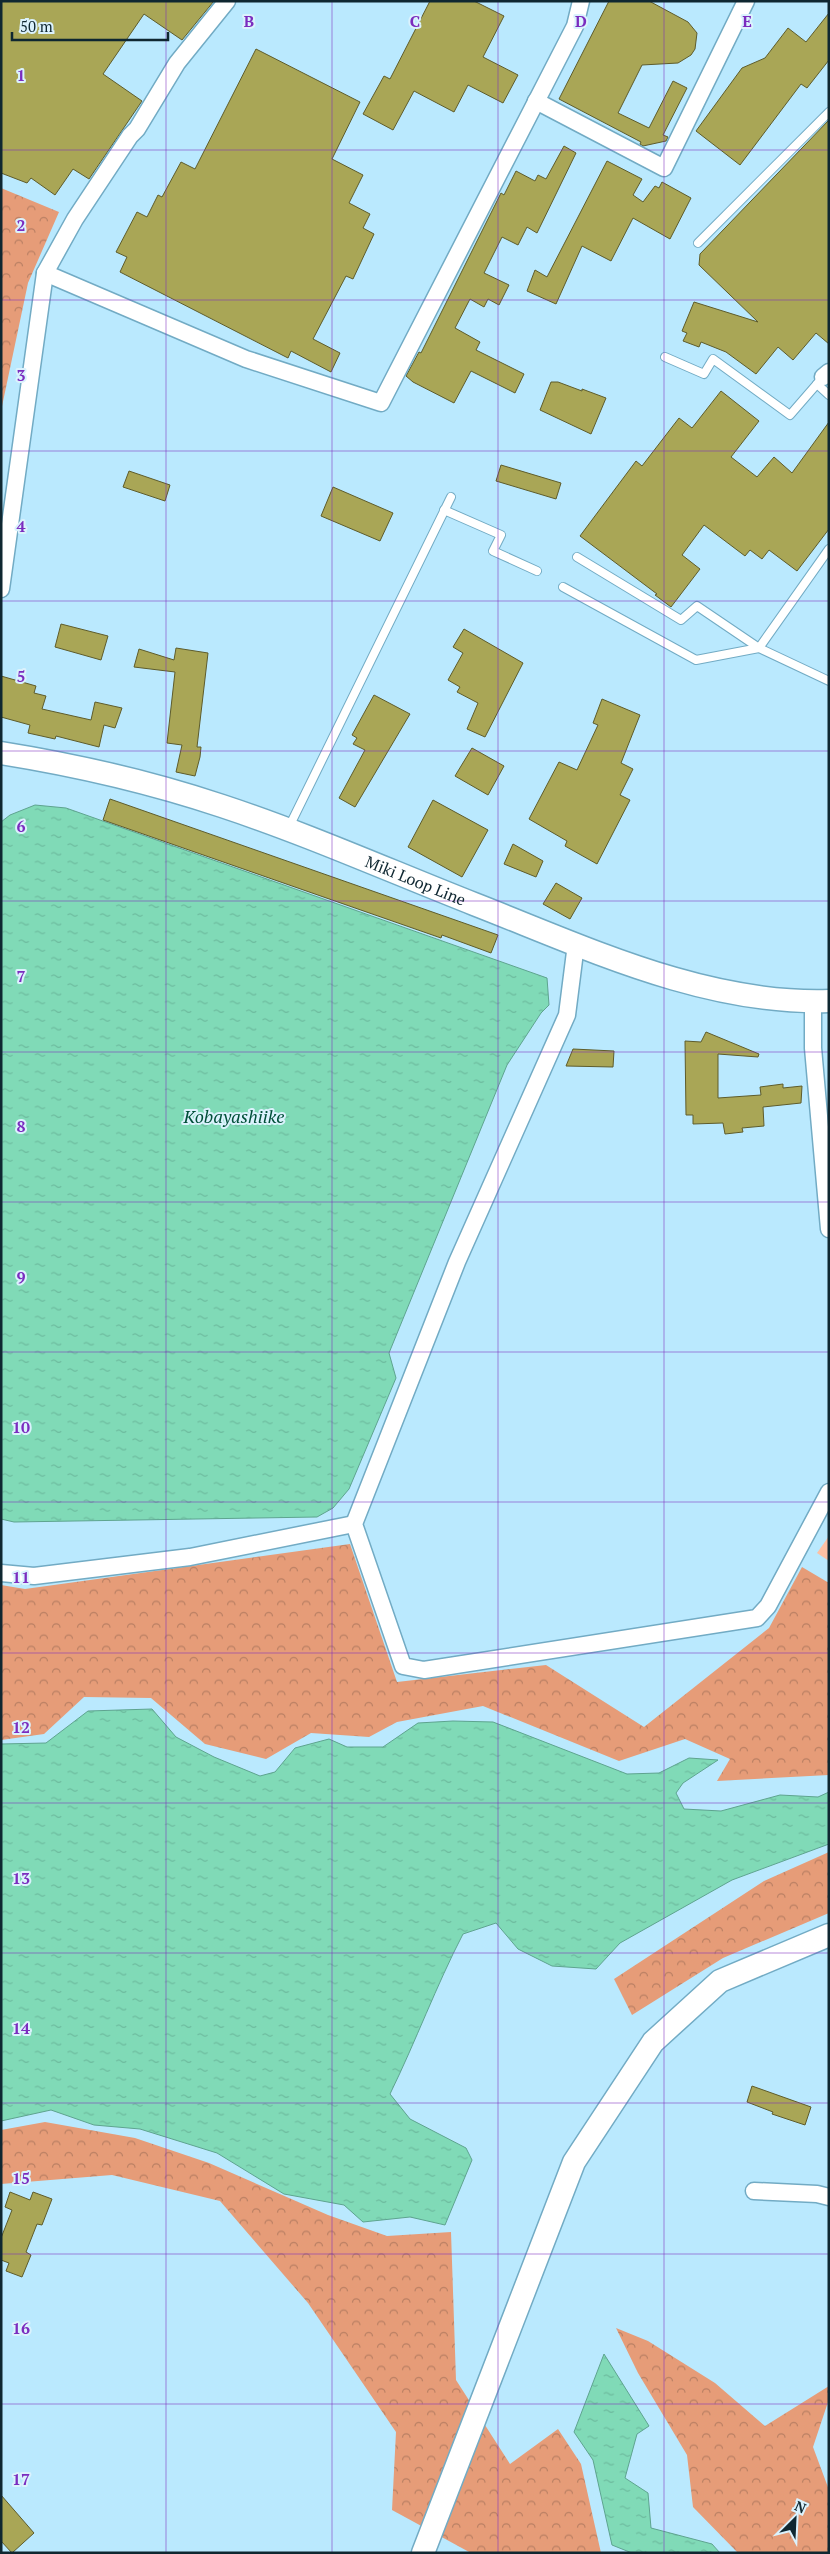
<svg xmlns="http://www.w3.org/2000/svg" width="830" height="2554" font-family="'PT Serif',serif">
  <defs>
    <pattern id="forest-crowns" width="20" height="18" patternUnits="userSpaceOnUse" patternTransform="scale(1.25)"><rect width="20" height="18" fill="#e69c78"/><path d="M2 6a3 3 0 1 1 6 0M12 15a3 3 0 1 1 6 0" fill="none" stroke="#b97f63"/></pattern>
    <pattern id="water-ripples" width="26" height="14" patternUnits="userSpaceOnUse" patternTransform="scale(1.25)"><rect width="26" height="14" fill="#80dab7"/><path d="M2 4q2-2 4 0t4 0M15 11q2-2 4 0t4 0" fill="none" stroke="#6dbb9e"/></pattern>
  </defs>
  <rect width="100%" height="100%" fill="#bae9fe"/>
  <g fill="url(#forest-crowns)">
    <path d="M1,188l58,24 -31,71 -27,128z"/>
    <path d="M350,1544l47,138 149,-17 98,62 125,-99 33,-61 27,16v192l-112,6 13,-22 -45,-20 -66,22 -136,-55 -86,16 -28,15 -58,-4 -45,26 -61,-15 -54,-46 -67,-1 -40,37 -43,6v-155l24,4z"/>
    <path d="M829,1852v61l-106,45 -91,57 -18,-36 150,-98z"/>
    <path d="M45,2122l90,16 74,25 119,52 59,21 64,-4 5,148 54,84 48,-35 23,35 20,89h-130l-79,-43 4,-78 -88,-129 -88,-102 -108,-26 -111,9v-54z"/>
    <path d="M616,2328l32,13 67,42 50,43 64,-40v13l-16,48 16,43v63h-91l-45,-46 -6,-52 -49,-82z"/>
  </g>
  <path fill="#fec0a3" d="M829,1536v25l-12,-8z"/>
  <g fill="url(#water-ripples)" stroke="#5ea48f">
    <path d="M35,805l31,3 481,170 2,27 -8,8 -34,52 -118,288 7,25 -47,111 -16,19 -16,9 -303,5 -13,-3v-697l9,-7z"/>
    <path d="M152,1709l24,28 38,20 46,19 15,-4 20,-24 34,-9 18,8h36l35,-24 35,-2 40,1 134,52 32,-1 30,-15 29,2 -35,23 -7,10 8,16 37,2 59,-16 38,2 11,-5v52l-97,36 -112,63 -24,26 -44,-3 -34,-17 -22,-26 -33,11c-27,52 -47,107 -73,160l20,25 56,29 6,12 -27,65 -35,-8 -47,5 -19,-17 -60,-11 -67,-41 -77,-24 -46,-4 -43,-15 -50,11v-377l45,-1 42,-32z"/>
    <path d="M604,2354l45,72 -12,8 -12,44 23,15 3,35 61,16 8,9h-88l-20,-8 -19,-85 -19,-28z"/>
  </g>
  <g fill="#a9a656" stroke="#5e5c2b">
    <path d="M1,1h213l-32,39 -38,-26 -41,60 39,27 -53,78 -16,-10 -18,26 -24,-17 -4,5 -26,-10z"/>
    <path d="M430,1h44l30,15 -21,41 35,18 -15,28 -35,-18 -14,27 -40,-21 -21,39 -30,-16 21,-38 6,3z"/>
    <path d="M609,1h40l39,21 9,11 -2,16 -4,6 -13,8 -36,2 -24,48 31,15 24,-47 14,7 -24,47 5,2 -2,4 -23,5 -3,-2 1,-2 -82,-43z"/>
    <path d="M829,13v47l-22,28 -6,-4 -61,81 -44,-34 46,-63 23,-10 23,-30 18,14z"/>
    <path d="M256,49l104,53 -28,57 31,16 -14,28 21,11 -7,14 11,6 -21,45 -7,-3 -33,63 27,14 -9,19 -40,-21 -3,7 -168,-86 7,-15 -11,-5 21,-40 10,5 11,-22 4,2 19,-35 14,7z"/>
    <path d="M829,120v224l-13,-11 -23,27 -15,-13 -22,27 -30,-22 -25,-10 -2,5 -16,-6 4,-8 -5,-2 12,-29 64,20 -59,-57 1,-11z"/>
    <path d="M564,146l12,7 -39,80 -10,-6 -9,18 -16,-8 -18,36 25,12 -10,20 -11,-6 -4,8 -14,-8 -15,29 25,14 -4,8 48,24 -9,19 -44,-22 -17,32 -41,-21 -7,-6 13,-24 2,1 80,-160 3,2 12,-24 19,10 3,-6 8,4z"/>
    <path d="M607,161l35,18 -9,16 10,7 12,-16 4,2 3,-6 29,16 -21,41 -37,-21 -22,43 -29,-15 -26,58 -29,-13 8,-21 12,7z"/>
    <path d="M551,382h7l24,9v-2l24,9 -15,36 -51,-24z"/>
    <path d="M721,391l38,30 -28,36 26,20 17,-20 18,16 37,-51v107l-32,42 -28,-21 -7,9 -12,-9 -5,6 -41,-31 -22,30 18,14 -29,38 -16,-12 2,-1 -77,-58 56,-75 6,5 37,-48 13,10z"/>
    <path d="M501,465l60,18 -5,16 -60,-18z"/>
    <path d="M129,471l41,14 -5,16 -42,-14z"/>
    <path d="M333,487l60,26 -13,28 -59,-25z"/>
    <path d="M61,624l47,12 -7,24 -46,-13z"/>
    <path d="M464,629l59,34 -38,74 -18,-8 11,-26 -21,-11 3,-5 -12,-7 15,-27 -10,-6z"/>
    <path d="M176,648l32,5 -11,94h4l-1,10 -5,19 -19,-4 6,-27 -15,-2 8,-71 -41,-5 5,-18 35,11z"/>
    <path d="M1,676l35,10 -2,7 12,3 -4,13 49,11 4,-18 27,6 -7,20 -11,-3 -5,22 -43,-11 -1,3 -27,-6 2,-8 -29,-8z"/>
    <path d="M374,695l36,19 -55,93 -16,-9 26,-48 -12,-6 4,-6 -5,-3z"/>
    <path d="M602,699l38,16 -19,48 12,6 -13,26 10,5 -33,64 -32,-18 2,-5 -38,-22 30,-57 18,8 21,-45 -5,-2z"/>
    <path d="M472,748l32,18 -16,29 -33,-19z"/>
    <path d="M110,799l388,136 -7,18 -49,-18 -1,3 -338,-118z"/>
    <path d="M433,800l55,30 -26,47 -54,-30z"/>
    <path d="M513,844l30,17 -7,16 -32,-13z"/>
    <path d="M556,883l26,15 -12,21 -27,-15z"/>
    <path d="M706,1032l53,22 -1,3 -40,-3v44l43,-3 -1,-8 23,-3v4l19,-2 -1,17 -38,4 1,19 -22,2 1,4 -18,2 -2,-11 -30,1v-9h-7l-1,-74 16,1z"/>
    <path d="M573,1049l41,2 -1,16 -47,-1z"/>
    <path d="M752,2086l59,21 -6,18 -33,-11 1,-2 -26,-10z"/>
    <path d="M10,2192l20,8 3,-8 19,7 -10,26 -5,-1 -11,28 5,3 -9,22 -16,-6 3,-8 -8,-3v-22l11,-28 -7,-3z"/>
    <path d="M1,2495l33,38 -22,20 -11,-12z"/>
  </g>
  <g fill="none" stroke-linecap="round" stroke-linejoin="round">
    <g stroke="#72abc4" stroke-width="10">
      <g id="lane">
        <path d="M698,243l131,-131"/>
        <path d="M665,357l39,17 9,-15 77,56 33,-38"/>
        <path d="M817,384l12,11"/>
        <path d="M444,510l57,25 -8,16 44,20"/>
        <path d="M577,557l104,63 16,-14 62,42 70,33"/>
        <path d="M563,587l133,73 63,-12 70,-99"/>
        <path d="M289,827l162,-330"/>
      </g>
    </g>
    <g stroke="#72abc4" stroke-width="19">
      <g id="street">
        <path d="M536,101l128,67 82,-167"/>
        <path d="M45,273l201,86 135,44 194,-377 6,-25"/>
        <path d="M823,377l6,-5"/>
        <path d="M1,589l44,-316 30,-54 55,-83 7,-7 40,-66 50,-62"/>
        <path d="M576,944l-9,71 -110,247 -103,262 49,142 21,4 333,-52 11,-12 61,-114"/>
        <path d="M813,1001v47l16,181"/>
        <path d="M1,1573l33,3 156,-19 164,-33"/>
        <path d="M754,2191l63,3 12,3"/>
      </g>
    </g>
    <g stroke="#72abc4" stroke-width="25">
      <g id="secondary">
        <path id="s1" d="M1,753c75,12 149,29 221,53 85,28 168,65 252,98 113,44 231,101 355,97"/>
        <path d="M423,2553l151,-391 79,-120 67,-61 109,-46"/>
      </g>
    </g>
    <use href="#lane" stroke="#fff" stroke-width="8"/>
    <use href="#street" stroke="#fff" stroke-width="16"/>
    <use href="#secondary" stroke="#fff" stroke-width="22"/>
  </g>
  <path fill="none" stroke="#7b2cbf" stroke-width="1" stroke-opacity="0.55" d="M166,1v2552M332,1v2552M498,1v2552M664,1v2552M1,150h828M1,300h828M1,451h828M1,601h828M1,751h828M1,901h828M1,1052h828M1,1202h828M1,1352h828M1,1502h828M1,1653h828M1,1803h828M1,1953h828M1,2103h828M1,2254h828M1,2404h828"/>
  <g text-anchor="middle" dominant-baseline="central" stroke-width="4" stroke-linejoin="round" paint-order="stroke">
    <g font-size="16" fill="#0f2731" stroke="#dbf2fd">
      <text stroke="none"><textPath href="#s1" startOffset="435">Miki Loop Line</textPath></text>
    </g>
    <g font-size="18" font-style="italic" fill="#004f38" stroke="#dbf2fd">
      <text x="234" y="1116">Kobayashiike</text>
    </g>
  </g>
  <g font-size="16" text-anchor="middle" font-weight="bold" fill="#7b2cbf" stroke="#dbf2fd" stroke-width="4" stroke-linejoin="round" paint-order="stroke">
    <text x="249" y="27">B</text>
    <text x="415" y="27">C</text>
    <text x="581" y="27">D</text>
    <text x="747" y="27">E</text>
    <text x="21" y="81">1</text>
    <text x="21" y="231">2</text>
    <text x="21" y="381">3</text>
    <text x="21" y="532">4</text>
    <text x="21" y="682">5</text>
    <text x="21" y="832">6</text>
    <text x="21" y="982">7</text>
    <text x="21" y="1132">8</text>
    <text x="21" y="1283">9</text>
    <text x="21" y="1433">10</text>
    <text x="21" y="1583">11</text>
    <text x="21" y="1733">12</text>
    <text x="21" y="1884">13</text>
    <text x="21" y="2034">14</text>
    <text x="21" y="2184">15</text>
    <text x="21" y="2334">16</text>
    <text x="21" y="2485">17</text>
  </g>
  <rect width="830" height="2554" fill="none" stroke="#0f2731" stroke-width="5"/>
  <g transform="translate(795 2519) rotate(24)" stroke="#dbf2fd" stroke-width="4" paint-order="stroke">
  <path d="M0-4L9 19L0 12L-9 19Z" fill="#0f2731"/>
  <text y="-8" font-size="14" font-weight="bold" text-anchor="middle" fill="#0f2731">N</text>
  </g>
  <path d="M12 32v8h156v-8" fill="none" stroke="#0f2731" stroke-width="2.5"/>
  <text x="20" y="32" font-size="15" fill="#0f2731" stroke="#dbf2fd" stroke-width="4" paint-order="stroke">50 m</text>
</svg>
